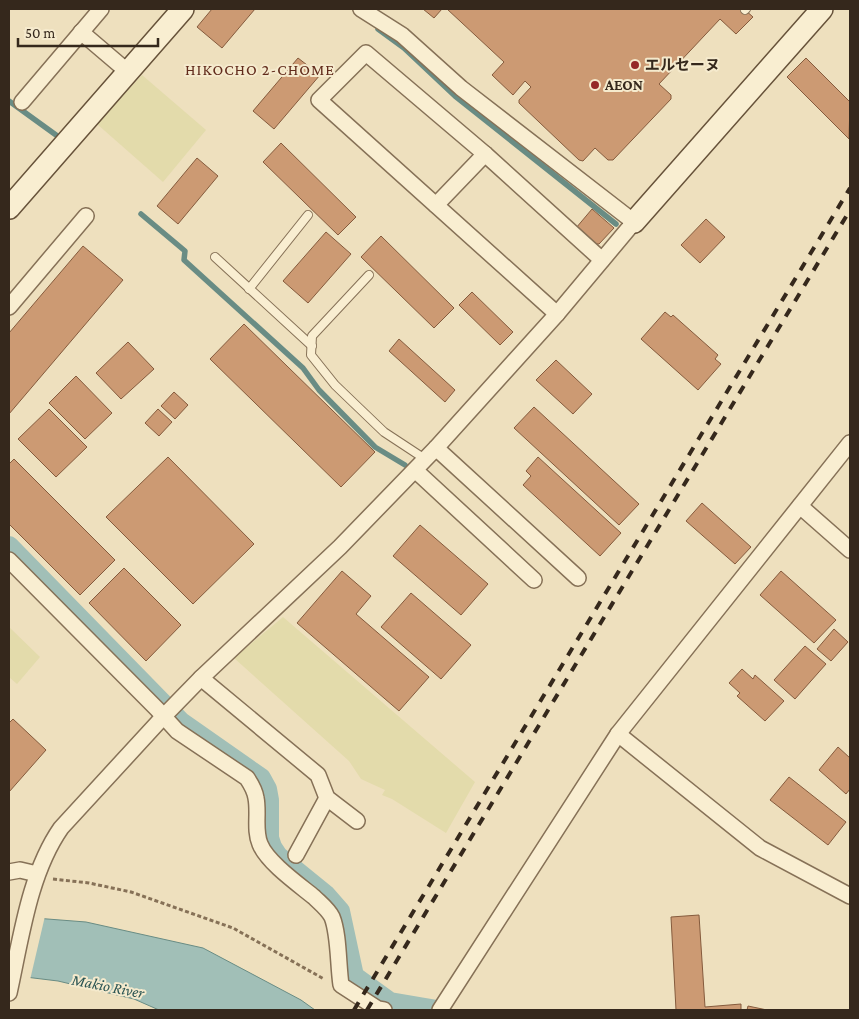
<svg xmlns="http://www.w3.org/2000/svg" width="859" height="1019" font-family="'Crimson Pro','Noto Sans JP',serif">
  <rect width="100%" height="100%" fill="#eee0be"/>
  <g fill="#e3dbab">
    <path d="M142,75l64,55 -43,52 -66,-58z"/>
    <path d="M283,617l192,165 -29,51 -54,-34 -10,-4 3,-5 -24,-11 -12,-18 -115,-103z"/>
    <path d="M9,627l31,30 -23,27 -8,-7z"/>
  </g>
  <path fill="#a1bfb7" stroke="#698c84" d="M9,916l77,6 117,26 98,52 14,10h-156l-25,-11 -76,-18 -49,-6z"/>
  <path fill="#eee0be" d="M9,914l36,2 -15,64 -21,-2z"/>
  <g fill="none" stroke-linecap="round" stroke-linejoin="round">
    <g stroke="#698c84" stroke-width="5.5">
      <path d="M378,29l26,19 51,48 161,128"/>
      <path d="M9,101l47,34"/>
      <path d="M141,214l44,37 -1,9 119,108 16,22 56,57 30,18"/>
    </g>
    <path stroke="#a1bfb7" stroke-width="20" d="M9,546l172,176 80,56 6,11 2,11v38l3,9 6,9 48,39 14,16 14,65 36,26 47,8"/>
  </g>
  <g fill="#cc9a73" stroke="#855b3d">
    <path d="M212,9h43l-33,39 -25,-21z"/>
    <path d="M423,9h19l-8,9z"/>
    <path d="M447,9h297l9,8 -17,17 -16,-15 -61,65 12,11v4l-58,61h-5l-13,-12 -12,13 -4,-1 -60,-57v-3l12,-13 -6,-6 -12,14 -21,-20 12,-13z"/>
    <path d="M298,58l22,17 -46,54 -21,-18z"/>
    <path d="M806,58l44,44 -1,37 -62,-62z"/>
    <path d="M281,143l75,74 -18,18 -75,-73z"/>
    <path d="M197,158l21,18 -40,48 -21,-18z"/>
    <path d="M592,209l22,19 -15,16h-5l-18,-16z"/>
    <path d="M706,219l19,18 -25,26 -19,-18z"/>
    <path d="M326,232l25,22 -43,49 -25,-22z"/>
    <path d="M381,236l73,72 -20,20 -73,-71z"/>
    <path d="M83,246l40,34 -114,134v-81z"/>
    <path d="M472,292l41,40 -13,13 -41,-40z"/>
    <path d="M665,312l6,5 2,-2 45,40 -3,4 6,5 -23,26 -57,-51z"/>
    <path d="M244,324l131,128 -34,35 -131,-128z"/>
    <path d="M399,339l56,51 -10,12 -56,-51z"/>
    <path d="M128,342l26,27 -33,30 -25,-26z"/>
    <path d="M556,360l36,34 -19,20 -37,-34z"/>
    <path d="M76,376l36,37 -27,26 -36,-36z"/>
    <path d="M174,392l14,13 -13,14 -14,-13z"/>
    <path d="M534,407l105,97 -20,21 -105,-97z"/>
    <path d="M49,409l38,38 -31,30 -38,-38z"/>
    <path d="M158,409l14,13 -13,14 -14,-13z"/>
    <path d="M168,457l86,87 -61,60 -87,-87z"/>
    <path d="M538,457l83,76 -21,23 -77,-71 8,-9 -5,-5z"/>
    <path d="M14,459l101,101 -35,35 -71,-71v-60z"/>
    <path d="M702,503l49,44 -16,17 -49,-43z"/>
    <path d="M420,525l68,59 -27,31 -68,-59z"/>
    <path d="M124,568l57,57 -35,36 -57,-58z"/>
    <path d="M342,571l29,25 -15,18 73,63 -30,34 -102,-88z"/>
    <path d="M781,571l55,49 -22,23 -54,-48z"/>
    <path d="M411,593l60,52 -30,34 -60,-52z"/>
    <path d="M834,629l14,13 -17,19 -14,-12z"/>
    <path d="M805,646l21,18 -31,35 -21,-19z"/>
    <path d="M742,669l11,10 2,-4 29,26 -19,20 -28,-25 3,-3 -11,-10z"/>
    <path d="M13,719l33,31 -37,42v-69z"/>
    <path d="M838,747l12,11v31l-4,5 -27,-24z"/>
    <path d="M789,777l57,45 -18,23 -58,-45z"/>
    <path d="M699,915l6,92 36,-3v6h-65l-5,-93z"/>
    <path d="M748,1006l19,4h-20z"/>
  </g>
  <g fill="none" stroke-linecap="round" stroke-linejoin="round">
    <g stroke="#867157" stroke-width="10">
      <g id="lane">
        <path d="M745,10l1,-1"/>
        <path d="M215,257l97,89"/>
        <path d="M369,275l-57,61 -1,19 24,30 49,47 41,27"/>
        <path d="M249,289l59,-74"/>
      </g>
    </g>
    <g stroke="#867157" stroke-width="18">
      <g id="street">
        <path d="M81,32l47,40"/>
        <path d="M22,102l79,-93"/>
        <path d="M436,205l49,-51"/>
        <path d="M9,307l77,-91"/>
        <path d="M557,314l-238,-214 47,-47 119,101 117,106"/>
        <path d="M436,448l142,130"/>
        <path d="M415,470l119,110"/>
        <path d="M800,506l50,44"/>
        <path d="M9,560l148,149 20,22 70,47c4,6 8,13 9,20 3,15 -2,32 4,46 7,18 38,40 54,53 6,6 14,12 18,20 7,17 6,48 9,68l37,24 6,1"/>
        <path d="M201,678l117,97 9,23 30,23"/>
        <path d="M618,734l142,114 90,48"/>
        <path d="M296,855l31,-57"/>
        <path d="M9,872l11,-2 17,4"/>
        <path d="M9,993c12,-54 20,-119 52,-165l102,-111 38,-39 139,-131 96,-99 121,-134 77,-92 -173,-134 -59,-53 -41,-26"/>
        <path d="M440,1010l178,-276 232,-291"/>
      </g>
    </g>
    <g stroke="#67523a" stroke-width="24">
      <g id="secondary">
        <path d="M9,208l174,-199"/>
        <path d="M634,222l188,-213"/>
      </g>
    </g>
    <path stroke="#867157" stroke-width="3" stroke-dasharray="4 2.5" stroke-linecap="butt" d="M53,879l36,4 42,9 102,36 91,51"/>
    <use href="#lane" stroke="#f9eed1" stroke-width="8"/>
    <use href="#street" stroke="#f9eed1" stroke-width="15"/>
    <use href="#secondary" stroke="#f9eed1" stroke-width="21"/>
    <g stroke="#35281c" stroke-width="4" stroke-dasharray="9 9" stroke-linecap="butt">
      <path d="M354,1010l496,-822"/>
      <path d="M367,1010l483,-800"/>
    </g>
  </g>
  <g fill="#952927" stroke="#f5eacd" stroke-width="2">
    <circle cx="635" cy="65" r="5"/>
    <circle cx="595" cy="85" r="5"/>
  </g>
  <g text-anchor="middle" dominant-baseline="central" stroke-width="4" stroke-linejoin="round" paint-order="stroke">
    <g font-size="15" font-weight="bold" fill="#35281c" stroke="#f5eacd" text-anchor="start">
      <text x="645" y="65">エルセーヌ</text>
      <text x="605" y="85">AEON</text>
    </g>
    <g font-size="16" letter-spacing="1" fill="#612b1b" stroke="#f5eacd">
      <text x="260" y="69">HIKOCHO 2-CHOME</text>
    </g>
    <g font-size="16" font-style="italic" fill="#2b5553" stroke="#f5eacd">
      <text transform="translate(108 986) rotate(11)">Makio River</text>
    </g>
  </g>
  <rect width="859" height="1019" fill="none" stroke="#35281c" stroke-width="20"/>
  <path d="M18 38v8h140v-8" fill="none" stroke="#35281c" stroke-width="2.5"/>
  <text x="25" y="38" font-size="15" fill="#35281c" stroke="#f5eacd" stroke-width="4" paint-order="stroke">50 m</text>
</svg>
